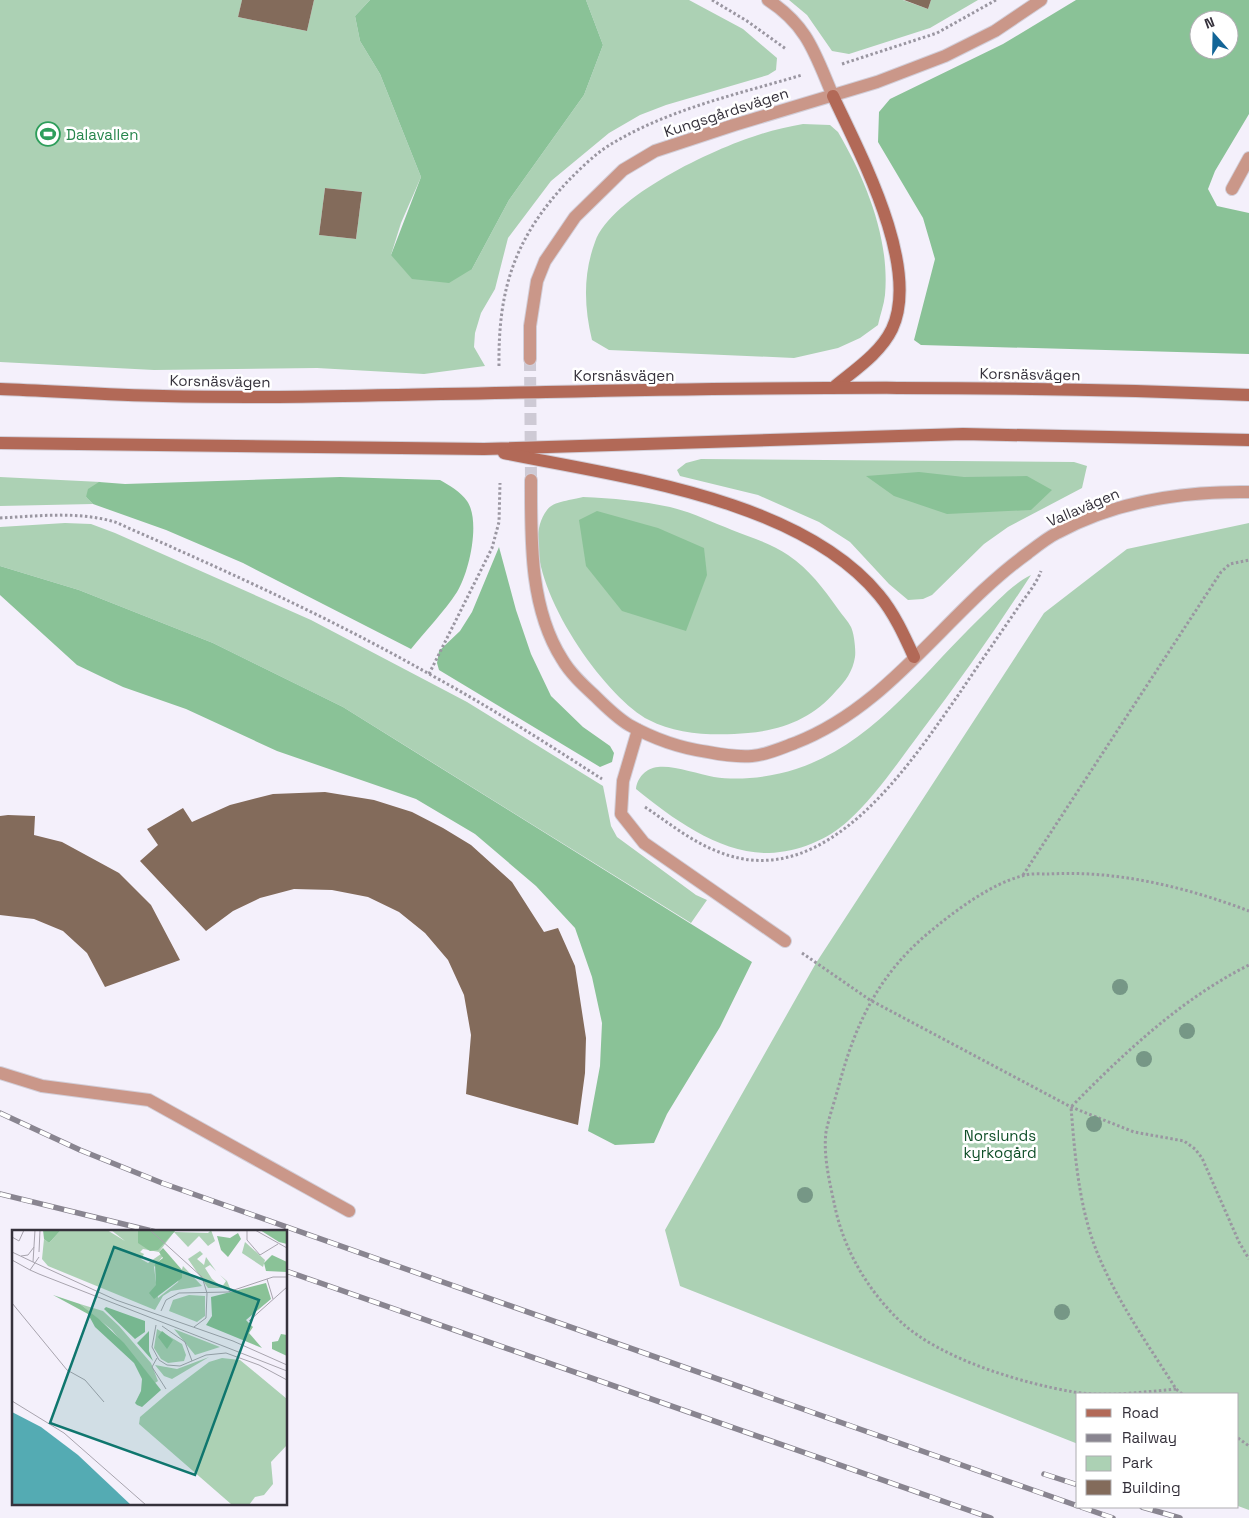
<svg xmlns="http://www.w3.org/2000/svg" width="1249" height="1518" font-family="'Space Grotesk',sans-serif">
  <rect width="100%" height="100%" fill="#f4f0fb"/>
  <g fill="#acd1b4" fill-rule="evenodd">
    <path d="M0,0h242l-4,17 69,14 7,-31h56l-15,16 5,25 20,33 41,103 -20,46 -10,32 81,14 37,-69 75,-105 19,-50 -17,-45h103l54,29 34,29 -1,12 -8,5 -102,30 -26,10 -31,18 -58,48 -43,57 -13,51 -14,24 -6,20 -1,14 11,19 -61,8 -107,-6 -163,2 -154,-8zM325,188l37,4 -6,47 -37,-4z"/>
    <path d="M789,0h114l25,9 3,-9h47l-48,28 -81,26 -17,-3 -25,-36z"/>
    <path d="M803,124l27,1 8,7c28,48 52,107 47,163 -1,10 -5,20 -7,30l-18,13 -22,10 -44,10 -185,-8 -17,-10c-8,-33 -9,-66 3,-98 17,-46 118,-93 163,-107 14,-5 30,-8 45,-11z"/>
    <path d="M701,459l373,3 13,4 -5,22 -74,39 -24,17 -52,51 -9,4 -15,1 -19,-16 -39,-42 -31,-20 -61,-27 -78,-19 -3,-6 9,-7z"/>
    <path d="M0,477l101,5 -15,15 7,7 -93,2z"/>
    <path d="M583,497c29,1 59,4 87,10 21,5 42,15 62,23 18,7 40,14 56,25 22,15 35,33 50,54 4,6 10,12 13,18 3,6 5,23 4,30 -2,14 -10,25 -19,34 -23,27 -53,39 -88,42 -32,3 -71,2 -99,-13 -48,-24 -141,-159 -102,-210 6,-9 26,-10 36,-13z"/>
    <path d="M65,523l26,1 24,9 196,87 156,82 136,84 8,40 6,11 79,58 11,5 -16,23 -348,-216 -130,-64 -134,-53 -79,-24v-39z"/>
    <path d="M1249,523v987l-11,-4v-112h-160v50l-398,-158 -15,-56 151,-267 228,-350 83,-64z"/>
    <path d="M1031,575c-35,54 -72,107 -111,158 -20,27 -47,66 -72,88 -21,19 -50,31 -79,32 -49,1 -96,-34 -133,-64 1,-11 10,-21 22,-22 15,-2 40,7 56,10 26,4 57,0 82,-8 77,-25 127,-96 183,-150 16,-15 32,-34 52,-44z"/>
  </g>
  <g fill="#8ac297" fill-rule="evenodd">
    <path d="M370,0h216l17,45 -19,50 -75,105 -37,69 -23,14 -37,-4 -21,-24 30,-78 -41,-103 -20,-33 -5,-25z"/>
    <path d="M1076,0h173v114l-34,57 -7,18 9,17 32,7v141l-328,-9 -7,-5 21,-81 -12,-41 -45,-76 1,-30 11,-13 113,-55zM1199,20h30v30h-30z"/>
    <path d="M919,472l45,5 63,-1 25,14 -21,20 -84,4 -53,-18 -28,-20z"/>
    <path d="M340,477l100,3c9,5 21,12 27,21 14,20 2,72 -10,91 -13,20 -31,38 -46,57l-168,-86 -77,-33 -73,-26 -7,-7 2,-8 11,-7 26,2z"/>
    <path d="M597,511l61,17 46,20 3,27 -21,56 -64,-20 -36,-45 -7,-46z"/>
    <path d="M499,547l17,63 15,44 20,42 32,31 27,19 4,7 -2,9 -12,5 -161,-97 -2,-7 2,-12 21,-20 12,-19z"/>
    <path d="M0,566l79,24 134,53 130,64 409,255 -32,65 -53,87 -13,29 -39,2 -27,-14 12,-65 2,-43 -10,-46 -17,-49 -39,-42 -61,-52 -59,-35 -139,-48 -91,-42 -63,-22 -46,-22 -77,-70z"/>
  </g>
  <g fill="#836b5b">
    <path d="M242,0h72l-7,31 -69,-14z"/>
    <path d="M904,0h27l-3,9z"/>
    <path d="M325,188l37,4 -6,47 -37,-4z"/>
    <path d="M325,792l49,8 38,12 31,16 28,17 41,37 32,50 14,-4 17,38 11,72 -1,35 -7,52 -112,-31 5,-59 -7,-40 -16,-35 -23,-27 -26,-21 -31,-15 -36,-7 -38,-1 -34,9 -27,13 -27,20 -66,-70 18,-16 -11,-16 36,-21 9,14 38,-17 43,-11z"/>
    <path d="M8,815l27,1 -1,19 28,7 57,31 32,32 29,55 -75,27 -18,-34 -24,-22 -29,-12 -34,-4v-99z"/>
  </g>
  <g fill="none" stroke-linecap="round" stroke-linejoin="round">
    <path stroke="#cecad5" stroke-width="12" stroke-dasharray="12 6" stroke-linecap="butt" d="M530,359l1,121"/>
    <g stroke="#d2ced8" stroke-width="14">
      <g id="service">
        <path d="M638,730l-15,51 -2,33 23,29 141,98"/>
        <path d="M0,1073l42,13 107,14 200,111"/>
      </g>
    </g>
    <g stroke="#d2ced8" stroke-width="14">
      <g id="minor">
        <path d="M768,0c40,26 47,54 65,96"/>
        <path d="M1232,189l17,-31"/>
        <path d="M530,359v-33l7,-45 8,-20 30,-44 48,-47 32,-19 79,-26 143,-43 68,-26 50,-25 46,-31"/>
        <path d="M531,480c0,58 -2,127 31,179 8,14 21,26 33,37 11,11 21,21 34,29 25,14 50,23 79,27 15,3 29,5 44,4 15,-1 29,-8 43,-13 96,-37 152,-132 233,-190 9,-7 19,-15 29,-20 59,-32 125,-42 192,-41"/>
      </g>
    </g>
    <g stroke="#d2ced8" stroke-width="14">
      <g id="secondary">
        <path d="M833,96c27,58 88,171 59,233 -12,25 -39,42 -59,59"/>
        <path d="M0,389c54,2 109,6 163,7 128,3 255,-2 383,-4 234,-5 469,-7 703,3"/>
        <path d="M0,443l484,6 479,-15 286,6"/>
        <path d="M504,453c116,24 295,45 375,142 15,18 25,40 35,62"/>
      </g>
    </g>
    <g stroke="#9a96a1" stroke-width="3" stroke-dasharray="2.5 2.5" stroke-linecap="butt">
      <path d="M712,0l35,21 39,28"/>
      <path d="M842,64l95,-31 59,-33"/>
      <path d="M499,366c-1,-78 16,-129 70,-186 13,-13 28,-28 44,-37 57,-34 125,-49 189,-68"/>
      <path d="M0,518c38,-2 78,-7 115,4 107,47 214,95 316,153 59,32 115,68 171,104"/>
      <path d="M429,674l63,-126 7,-26 1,-39"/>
      <path d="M645,807c24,16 47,35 74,45 107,43 191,-88 242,-161 18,-27 37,-54 56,-82 8,-12 19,-24 24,-38"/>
      <path d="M1023,875l198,-303 9,-8 19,-4"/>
      <path d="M802,953l68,47 201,107 63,25 50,9 11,8 7,9 37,84 10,17"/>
      <path d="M1176,1389c-33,3 -69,8 -102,3 -53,-9 -133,-33 -173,-70 -33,-31 -57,-72 -66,-115 -5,-23 -12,-51 -9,-75 3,-15 9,-32 13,-47 16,-60 39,-109 87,-150 26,-22 64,-51 96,-59 8,-3 19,-2 27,-2 67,-4 137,13 200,37"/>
      <path d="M1182,1394l-6,-5c-27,-43 -57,-85 -77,-132 -20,-47 -24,-100 -28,-150 53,-54 110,-108 178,-142"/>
      <path d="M1238,1438l11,8"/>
    </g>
    <use href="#service" stroke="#ca9789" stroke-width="12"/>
    <use href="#minor" stroke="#ca9789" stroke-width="12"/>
    <use href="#secondary" stroke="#b26957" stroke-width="12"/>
    <g stroke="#898590" stroke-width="5.5">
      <g id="rail">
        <path d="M0,1113l80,37 82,33 916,323"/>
        <path d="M0,1194l156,38"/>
        <path d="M286,1271l705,247"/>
        <path d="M1044,1474l34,11"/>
        <path d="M1081,1507l32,11"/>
        <path d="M1142,1507l38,11"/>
      </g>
    </g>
    <use href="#rail" stroke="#fff" stroke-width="4" stroke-dasharray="11" stroke-linecap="butt"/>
  </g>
  <g fill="#769786">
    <circle cx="1120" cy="987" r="8"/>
    <circle cx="1187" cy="1031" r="8"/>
    <circle cx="1144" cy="1059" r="8"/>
    <circle cx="1094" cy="1124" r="8"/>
    <circle cx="805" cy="1195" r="8"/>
    <circle cx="1062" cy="1312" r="8"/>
  </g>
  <defs>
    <g id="stadium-ring" transform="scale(1.25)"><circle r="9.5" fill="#fff" stroke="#2e9e5b" stroke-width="1.5"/><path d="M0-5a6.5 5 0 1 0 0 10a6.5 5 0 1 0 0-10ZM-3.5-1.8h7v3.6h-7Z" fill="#2e9e5b"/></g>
  </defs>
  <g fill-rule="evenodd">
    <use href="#stadium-ring" x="48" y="134"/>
  </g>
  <g text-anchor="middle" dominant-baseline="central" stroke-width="5" stroke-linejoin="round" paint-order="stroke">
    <g font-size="15" fill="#35313b" stroke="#fff">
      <text transform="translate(726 112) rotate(-18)">Kungsgårdsvägen</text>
      <text transform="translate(1030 374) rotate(1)">Korsnäsvägen</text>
      <text x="624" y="375">Korsnäsvägen</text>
      <text transform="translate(220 381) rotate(1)">Korsnäsvägen</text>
      <text transform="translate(1083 507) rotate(-23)">Vallavägen</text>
    </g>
    <g font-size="15" fill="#27864d" stroke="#fff" text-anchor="start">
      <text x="66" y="134">Dalavallen</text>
    </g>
    <g font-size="15" fill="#0e4e27" stroke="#fff">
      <text x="1000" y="1135">Norslunds<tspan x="1000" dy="17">kyrkogård</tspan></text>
    </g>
  </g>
  <g transform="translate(12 1230)">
    <rect width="275" height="275" fill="#f4f0fb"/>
    <path d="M49,0h46l18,11 -14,-11 97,3 3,-3 4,11 -7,5 -9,-10 -11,11 -14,-15 -15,20 -16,-3 -3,3 4,2 -3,5 7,4 13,-9 2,2 -9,11 4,31 20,-16 5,-16 19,20 -31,5 -8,5 -8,14 -107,-44 -6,-7 2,-20 5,4zM233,12l20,18 -2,7 -21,-14zM188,21l3,3 -6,5 7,6 2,-8 10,14 -6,-6 -5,3 7,11 10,8 4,-6 -6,-6 7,6 3,7h-22l-20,-29zM177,65l16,1v20l-8,6 -28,-11 4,-11zM68,74l23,7 16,15 32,37 7,18 -3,2 -43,-53zM145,99l25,15 4,11 -2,6 -16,2 -7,-4 -7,-11zM162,99l46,18 -25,8zM197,127l-37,22 -8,-3 -9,-11 22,4zM210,128l18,2 47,39v46l-16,17 2,22 -9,11 -9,2 -6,8 -18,-1 -92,-80 1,-7 28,-24 41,-31z" fill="#acd1b4"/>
    <path d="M31,0h18l-12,13 -5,-4zM126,0h38l-18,20 -8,1 -12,-8zM248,0h27v14l-8,-2zM226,3l3,6 -13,18 -7,-7 -4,-14 13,2zM151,18l19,22v8l-28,21 -5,-6 7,-8 -1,-21 8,-6 -4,-6zM260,25l15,7v10l-21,-1 -2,-8zM254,53l5,16 -25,21 7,7 -4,6 13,15 -56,-23 6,-9 -1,-19zM41,65l27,9 19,15 25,24 37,47 -19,17 -5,-2 -2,-2 6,-12 1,-12 -8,-16 -39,-36 -7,-13zM94,77l39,14v11l-10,7 -31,-30zM137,101v20l4,10 -16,-18zM150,101l11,9 -6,9 -9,-12zM269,104l6,1v21l-15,-7v-7l6,-1z" fill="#8ac297"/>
    <path d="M0,182l29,15 37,28 53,50h-119z" fill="#54abb3"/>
    <path fill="none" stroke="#a8a4ae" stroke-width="1" d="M138,0l52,47 5,16M235,0v10l13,15 18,-11M243,0l32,18M0,7l7,4 5,-11M0,22l21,10M27,22l1,-22M9,26l7,-1 6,-8M27,27l-9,13 9,4 248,97M0,30l18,10M21,32l83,38 117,41 54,24M21,32l2,-32M255,49l6,20M0,73l55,67 18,10 19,22M149,81l5,-11 13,-7 49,-1 45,-15h14M237,91l38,-34M144,95l-4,22 7,13 8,5 13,1 26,-11 20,-2 33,12 28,15M150,96l23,16 7,19M182,97l12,-9 1,-25M145,128l-5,9 14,22M0,171l52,32 82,72"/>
    <path fill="#0f766e" fill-opacity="0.15" stroke="#0f766e" stroke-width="2.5" d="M102,17l145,53 -64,175 -145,-52z"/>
    <rect width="275" height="275" fill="none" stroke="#35313b" stroke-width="2.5"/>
  </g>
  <rect x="1076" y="1393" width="162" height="115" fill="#ffffff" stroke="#aeadb1"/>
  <rect x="1086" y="1409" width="25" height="8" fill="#b26957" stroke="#aeadb1"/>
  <text x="1122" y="1418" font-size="15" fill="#35313b">Road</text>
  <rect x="1086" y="1434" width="25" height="8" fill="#898590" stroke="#aeadb1"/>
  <text x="1122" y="1443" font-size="15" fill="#35313b">Railway</text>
  <rect x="1086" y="1456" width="25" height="15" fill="#acd1b4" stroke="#aeadb1"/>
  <text x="1122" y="1468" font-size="15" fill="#35313b">Park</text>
  <rect x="1086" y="1480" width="25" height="15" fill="#836b5b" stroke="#aeadb1"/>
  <text x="1122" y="1493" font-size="15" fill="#35313b">Building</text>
  <g transform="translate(1214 35) rotate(340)"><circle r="24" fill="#ffffff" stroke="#aeadb1"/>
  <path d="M0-4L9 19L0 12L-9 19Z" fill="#136597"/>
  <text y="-8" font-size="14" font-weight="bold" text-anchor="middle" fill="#35313b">N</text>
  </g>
</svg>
